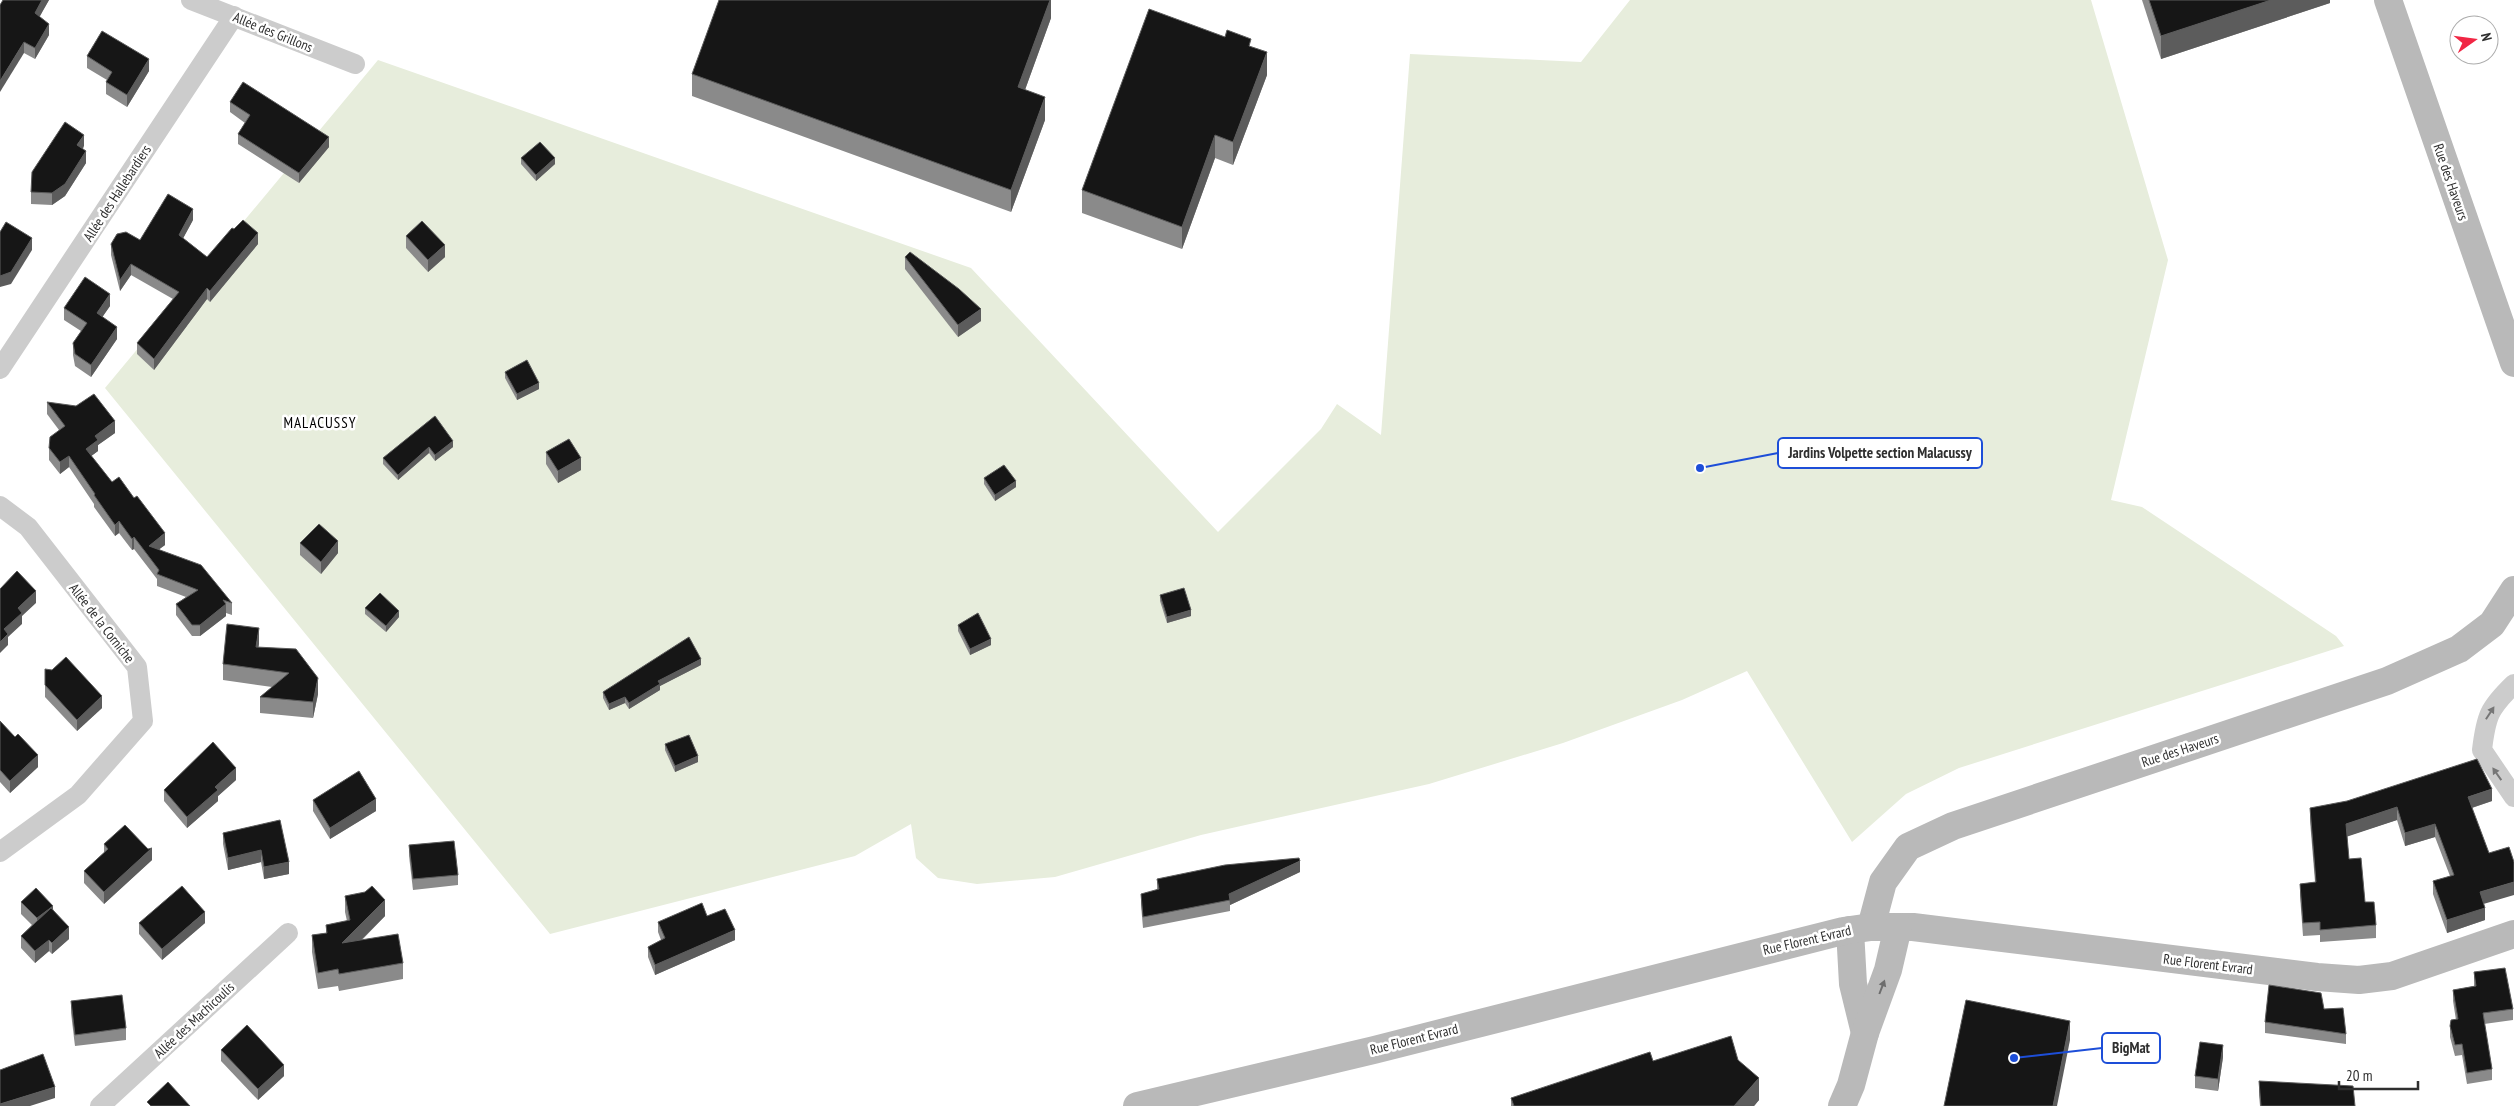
<svg xmlns="http://www.w3.org/2000/svg" width="2514" height="1106" font-family="'PT Sans Narrow',sans-serif">
  <rect width="100%" height="100%" fill="#fff"/>
  <path fill="#e7eddc" d="M1630,0h461l77,260 -57,240 31,7 194,129 8,10 -385,122 -53,26 -54,48 -105,-171 -65,29 -119,43 -134,41 -228,51 -146,42 -78,7 -39,-6 -22,-20 -5,-34 -56,32 -305,78 -445,-546 273,-328 593,208 247,264 103,-103 16,-25 44,31 29,-381 171,8z"/>
  <g fill="none" stroke-linecap="round" stroke-linejoin="round">
    <g stroke="#ccc" stroke-width="20">
      <path d="M191,0l164,64"/>
      <path d="M0,369l234,-353"/>
      <path d="M0,506l28,21 109,140 6,54 -65,74 -78,57"/>
      <path d="M2514,684c-25,24 -28,32 -32,66l32,47"/>
      <path d="M100,1106l188,-173"/>
    </g>
    <g stroke="#b9b9b9" stroke-width="28">
      <path d="M2388,0l126,363"/>
      <path d="M1871,927l12,-45 25,-35 45,-21 434,-145 72,-32 33,-25 22,-34"/>
      <path d="M1850,930l3,54 12,49"/>
      <path d="M1137,1106l237,-56 469,-119 28,-4h42l404,50 42,3 33,-4 122,-42"/>
      <path d="M1842,1106l9,-21 14,-52 23,-63 10,-43"/>
    </g>
  </g>
  <g fill="#8a8a8a">
    <path d="M3,0h46l-10,17 10,18 -14,24 -11,-6z"/>
    <path d="M1051,0v18l-26,72 20,30 -34,92 -319,-116v-22z"/>
    <path d="M2142,0h188v3l-169,56z"/>
    <path d="M1251,47l16,28 -34,90 -18,-7 -33,91 -100,-36v-23z"/>
    <path d="M87,56l62,15 -22,36 -21,-13v-12l1,-2 -20,-12z"/>
    <path d="M230,102l99,45 -30,36 -61,-39v-10l7,-11 -15,-11z"/>
    <path d="M84,146l-1,3 3,14 -21,33 -13,9 -21,-1v-12z"/>
    <path d="M521,158l34,6 -19,17 -15,-17z"/>
    <path d="M193,220l-10,18 24,19 51,-13 -48,58 -3,-3 -53,71 -17,-16v-11l36,-44 -42,-24 -11,16 -9,-36v-11l29,-4z"/>
    <path d="M406,236l39,21 -17,15 -22,-24z"/>
    <path d="M905,257l76,64 -23,16 -53,-68z"/>
    <path d="M110,306l-8,11 15,22 -26,38 -16,-11 -2,-11v-12l8,-12 -17,-11v-12z"/>
    <path d="M505,372l34,17 -22,11 -12,-22z"/>
    <path d="M47,402l68,31 -17,12v6l-7,5 21,26 53,63 -6,4 73,54v12l-6,-2v3l-26,20h-8l-16,-21v-11l10,-7 -29,-11v-7l-23,-30 -2,1 -13,-17 -4,3 -21,-29v-3l-25,-37 -9,7 -11,-14v-12l10,-18 -12,-16z"/>
    <path d="M435,416l18,31 -18,14 -6,-8 -31,27 -15,-16v-6z"/>
    <path d="M546,452l35,18 -23,13 -12,-19z"/>
    <path d="M984,478l32,9 -21,14 -11,-17z"/>
    <path d="M300,543l38,10 -17,21 -21,-19z"/>
    <path d="M1160,595l31,21 -24,7 -7,-22z"/>
    <path d="M365,608l34,9 -13,15 -21,-18z"/>
    <path d="M958,625l33,20 -21,10 -12,-24z"/>
    <path d="M259,644l-1,3 60,47 -5,24 -53,-5v-16l12,-10 -49,-7v-16z"/>
    <path d="M701,665l-41,21v4l-31,19 -4,-6 -16,7 -6,-12v-6z"/>
    <path d="M45,669l57,39 -25,23 -32,-34z"/>
    <path d="M0,721l38,46 -28,26 -10,-11z"/>
    <path d="M665,744l33,18 -23,10 -10,-22z"/>
    <path d="M236,780l-18,16v5l-31,27 -23,-27v-11z"/>
    <path d="M313,800l63,11 -46,28 -17,-28z"/>
    <path d="M2492,801l-20,7 13,112 -38,13 -14,-39v-13l17,-5 -15,-39 -30,9 -8,-26 -50,16 2,23 16,43 11,23v13l-56,4v-7l-17,1 -3,-40v-12l15,-2 -5,-61v-13z"/>
    <path d="M280,820l9,54 -25,5 -3,-17 -33,8 -5,-26v-11z"/>
    <path d="M104,844l48,16 -48,44 -20,-21v-12l20,-18z"/>
    <path d="M409,845l49,30v10l-45,5 -4,-34z"/>
    <path d="M1300,872l-70,33v6l-87,17 -2,-23v-11l16,-4v-11z"/>
    <path d="M345,896l40,20 -23,24 41,23v16l-64,12 -1,-5 -20,3 -6,-37v-17l14,-2v-8l21,-4 -2,-9z"/>
    <path d="M21,902l32,7 16,30 -17,15 -3,-3 -14,12 -14,-15v-12l11,-11 -11,-11z"/>
    <path d="M707,916l28,24 -80,35 -7,-18v-10l13,-7 -3,-8v-10z"/>
    <path d="M139,923h66l-43,37 -23,-26z"/>
    <path d="M2474,972l39,37v11l-29,4 8,45v11l-25,4 -5,-29 -7,1 -5,-19v-11l6,-6 -3,-19v-11l21,-4z"/>
    <path d="M71,1001l55,27v12l-51,6 -4,-33z"/>
    <path d="M2324,1009l22,25v10l-81,-11v-11z"/>
    <path d="M221,1050l63,26 -26,24 -37,-39z"/>
    <path d="M2223,1057l-5,34 -23,-3v-12z"/>
    <path d="M1738,1060l21,40 -5,6h-243v-8l142,-37z"/>
    <path d="M2259,1081l96,25h-95l-1,-11z"/>
  </g>
  <g fill="#5c5c5c">
    <path d="M42,0h7l-14,25v-12z"/>
    <path d="M1050,0h1v18l-33,91v-22z"/>
    <path d="M2271,0h59v3l-169,56v-23z"/>
    <path d="M49,24v11l-14,24v-11z"/>
    <path d="M24,42v11l-24,39v-11z"/>
    <path d="M1267,52v23l-34,90v-23z"/>
    <path d="M149,59v12l-22,36v-12z"/>
    <path d="M1045,97v23l-34,92v-22z"/>
    <path d="M84,135v11l-7,11v-12z"/>
    <path d="M1215,135v23l-33,91v-22z"/>
    <path d="M329,137v10l-30,36v-10z"/>
    <path d="M86,151v12l-21,33 -13,9v-12z"/>
    <path d="M555,158v6l-19,17v-6z"/>
    <path d="M193,209v11l-14,26v-11z"/>
    <path d="M258,233v11l-48,58v-11z"/>
    <path d="M32,238v12l-21,34 -11,3v-11z"/>
    <path d="M445,245v12l-17,15v-12z"/>
    <path d="M131,264v11l-11,16v-11z"/>
    <path d="M207,288v11l-53,71v-11z"/>
    <path d="M110,294v12l-13,19v-12z"/>
    <path d="M981,309v12l-23,16v-12z"/>
    <path d="M117,327v12l-26,38v-12z"/>
    <path d="M539,383v6l-22,11v-6z"/>
    <path d="M115,421v12l-17,12v6l-12,9v-11l9,-13z"/>
    <path d="M453,441v6l-18,14v-6z"/>
    <path d="M429,447v6l-31,27v-5z"/>
    <path d="M69,456v11l-9,7v-12z"/>
    <path d="M581,458v12l-23,13v-12z"/>
    <path d="M1016,481v6l-21,14v-6z"/>
    <path d="M119,521v12l-4,3v-11z"/>
    <path d="M165,533v12l-16,12v-11z"/>
    <path d="M134,537v12l-2,1v-11z"/>
    <path d="M338,541v12l-17,21v-12z"/>
    <path d="M36,591v12l-14,13v8l-14,13v8l-8,8v-11l4,-13 14,-21z"/>
    <path d="M226,604v12l-26,20v-11z"/>
    <path d="M1191,610v6l-24,7v-6z"/>
    <path d="M399,611v6l-13,15v-6z"/>
    <path d="M259,628v16l-3,19v-16z"/>
    <path d="M991,639v6l-21,10v-6z"/>
    <path d="M701,659v6l-41,21v4l-31,19v-6l29,-22z"/>
    <path d="M318,678v16l-5,24v-16z"/>
    <path d="M102,696v12l-25,23v-11z"/>
    <path d="M625,697v6l-16,7v-6z"/>
    <path d="M38,755v12l-28,26v-12z"/>
    <path d="M698,756v6l-23,10v-6z"/>
    <path d="M236,768v12l-18,16v5l-31,27v-11l28,-30z"/>
    <path d="M2492,789v12l-24,8v-12z"/>
    <path d="M376,799v12l-46,28v-11z"/>
    <path d="M2397,807v13l-51,17v-13z"/>
    <path d="M2435,824v13l-30,9v-13z"/>
    <path d="M152,848v12l-48,44v-12z"/>
    <path d="M261,850v12l-33,8v-12z"/>
    <path d="M1300,861v11l-70,33 -1,-11z"/>
    <path d="M289,862v12l-25,5v-12z"/>
    <path d="M2514,882v13l-34,10v-13z"/>
    <path d="M385,900v16l-43,43v-16z"/>
    <path d="M53,906v12l-16,12v-12z"/>
    <path d="M2485,908v12l-38,13v-13z"/>
    <path d="M205,912v11l-43,37v-11z"/>
    <path d="M69,927v12l-17,15v-11z"/>
    <path d="M735,930v10l-80,35v-10z"/>
    <path d="M49,940v11l-14,12v-12z"/>
    <path d="M2070,1021v19l-13,66h-4z"/>
    <path d="M2223,1045v12l-5,34v-12z"/>
    <path d="M284,1065v11l-26,24v-11z"/>
    <path d="M1759,1078v22l-5,6h-20z"/>
    <path d="M55,1087v11l-25,8h-30v-2z"/>
  </g>
  <g fill="#161616" stroke="#5c5c5c">
    <path d="M3,0h39l-7,13 14,11 -14,24 -11,-6 -24,39v-76z"/>
    <path d="M719,0h331l-32,87 27,10 -34,93 -319,-116z"/>
    <path d="M2149,0h122l-110,36z"/>
    <path d="M1149,9l76,28 2,-7 24,9 -2,7 18,6 -34,90 -18,-7 -33,92 -100,-37z"/>
    <path d="M102,31l47,28 -22,36 -21,-13 6,-10 -25,-16z"/>
    <path d="M243,82l86,55 -30,36 -61,-39 12,-19 -20,-13z"/>
    <path d="M65,122l19,13 -7,10 9,6 -21,33 -13,9 -21,-1 1,-20z"/>
    <path d="M540,142l15,16 -19,17 -15,-17z"/>
    <path d="M168,194l25,15 -14,26 28,22 25,-29 2,1 9,-9 15,13 -48,58 -3,-3 -53,71 -17,-16 42,-51 -48,-28 -11,16 -9,-36 6,-10 9,-2 14,8z"/>
    <path d="M422,221l23,24 -17,15 -22,-24z"/>
    <path d="M6,222l26,16 -21,34 -11,4v-44z"/>
    <path d="M910,252l49,37 22,20 -23,16 -53,-68z"/>
    <path d="M85,277l25,17 -13,19 20,14 -26,38 -16,-11 -2,-11 14,-20 -23,-15z"/>
    <path d="M527,360l12,23 -22,11 -12,-22z"/>
    <path d="M94,394l21,27 -20,15 3,4 -12,9 26,33 7,-5 15,21 3,-2 28,37 -16,13 52,19 31,38 -9,-3 3,4 -26,21h-8l-16,-21 22,-14 -41,-16 2,-4 -25,-33 -2,2 -13,-18 -4,4 -21,-30 1,-1 -26,-38 -9,6 -11,-14 1,-11 15,-11 -18,-24 29,4z"/>
    <path d="M435,416l18,25 -18,14 -6,-8 -31,28 -15,-17z"/>
    <path d="M569,439l12,19 -23,13 -12,-19z"/>
    <path d="M1004,465l12,16 -21,14 -11,-17z"/>
    <path d="M319,524l19,17 -17,21 -21,-19z"/>
    <path d="M17,571l19,20 -18,17 4,5 -18,16 4,5 -8,8v-53z"/>
    <path d="M1184,588l7,22 -24,7 -7,-22z"/>
    <path d="M380,593l19,18 -13,15 -21,-18z"/>
    <path d="M978,613l13,26 -21,10 -12,-24z"/>
    <path d="M227,624l32,4 -3,19 40,2 22,29 -5,24 -53,-5 29,-24 -66,-9z"/>
    <path d="M689,637l12,22 -43,22 2,3 -31,19 -4,-6 -16,7 -6,-12z"/>
    <path d="M66,657l36,39 -25,24 -32,-35v-16l7,1z"/>
    <path d="M0,721l15,16 3,-3 20,21 -28,26 -10,-11z"/>
    <path d="M689,735l9,21 -23,10 -10,-22z"/>
    <path d="M213,742l23,26 -21,19 3,3 -31,27 -23,-27z"/>
    <path d="M2477,759l15,30 -24,8 21,56 20,-6 5,15v20l-34,10 5,16 -38,12 -14,-39 21,-6 -19,-51 -30,9 -8,-26 -51,17 3,35 12,-1 4,44h9l2,23 -56,5v-8l-17,1 -3,-39 16,-2 -6,-74 37,-7z"/>
    <path d="M359,771l17,28 -46,29 -17,-28z"/>
    <path d="M280,820l9,42 -25,5 -3,-17 -33,8 -5,-25z"/>
    <path d="M125,825l23,24 4,-1 -48,44 -20,-21 24,-22 -4,-5z"/>
    <path d="M454,841l4,34 -45,4 -4,-34z"/>
    <path d="M1299,858l1,3 -71,33 1,6 -87,17 -2,-23 18,-5 -2,-10 68,-14z"/>
    <path d="M182,886l23,26 -43,37 -23,-26z"/>
    <path d="M372,886l13,14 -43,43 56,-9 5,29 -64,11 -1,-5 -20,4 -6,-38 15,-2 -1,-8 24,-5 -5,-24 20,-4z"/>
    <path d="M36,888l17,18 -16,12 -16,-16z"/>
    <path d="M702,903l5,13 18,-7 10,21 -80,35 -7,-18 17,-9 -7,-16z"/>
    <path d="M51,908l18,19 -17,16 -3,-3 -14,11 -14,-15z"/>
    <path d="M2505,968l8,41 -30,4 9,56 -25,4 -5,-29 -7,1 -5,-19 1,-6 7,-1 -5,-29 23,-4 -2,-14z"/>
    <path d="M2269,985l52,8 3,16 19,-1 3,26 -81,-12z"/>
    <path d="M122,995l4,33 -51,7 -4,-34z"/>
    <path d="M1966,1000l104,21 -17,85h-109z"/>
    <path d="M247,1025l37,40 -26,24 -37,-39z"/>
    <path d="M1731,1036l7,24 21,18 -25,28h-220l-3,-8 139,-46 3,9z"/>
    <path d="M2200,1042l23,3 -5,34 -23,-3z"/>
    <path d="M43,1054l12,33 -55,17v-34z"/>
    <path d="M2259,1081l94,5 2,20h-94z"/>
    <path d="M168,1082l22,24h-39l-4,-4z"/>
  </g>
  <defs><path id="oneway-solid" d="M-6-.8H1V-3.2L6.5 0L1 3.2V.8H-6Z" transform="scale(1.25)"/></defs>
  <g fill="#767676">
    <use href="#oneway-solid" transform="translate(2490 713) rotate(-57)"/>
    <use href="#oneway-solid" transform="translate(2497 774) rotate(-125)"/>
  </g>
  <use fill="#6d6d6d" href="#oneway-solid" transform="translate(1882 987) rotate(-69)"/>
  <g text-anchor="middle" dominant-baseline="central" stroke-width="5" stroke-linejoin="round" paint-order="stroke">
    <g font-size="14" fill="#2f2f2f" stroke="#fff">
      <text transform="translate(273 32) rotate(22)">Allée des Grillons</text>
      <text transform="translate(2451 182) rotate(71)">Rue des Haveurs</text>
      <text transform="translate(117 193) rotate(-57)">Allée des Hallebardiers</text>
      <text transform="translate(102 623) rotate(52)">Allée de la Corniche</text>
      <text transform="translate(2180 750) rotate(-18)">Rue des Haveurs</text>
      <text transform="translate(1807 940) rotate(-13)">Rue Florent Evrard</text>
      <text transform="translate(2208 964) rotate(7)">Rue Florent Evrard</text>
      <text transform="translate(194 1020) rotate(-43)">Allée des Machicoulis</text>
      <text transform="translate(1414 1039) rotate(-14)">Rue Florent Evrard</text>
    </g>
    <g font-size="15" letter-spacing="1" fill="#000" stroke="#fff">
      <text x="320" y="422">MALACUSSY</text>
    </g>
  </g>
  <path fill="none" stroke="#1d4ed8" stroke-width="2" d="M1700 468L1778 453M2014 1058L2102 1048"/>
  <g fill="#1d4ed8" stroke="#fff" stroke-width="2">
    <circle cx="1700" cy="468" r="5"/>
    <circle cx="2014" cy="1058" r="5"/>
  </g>
  <g fill="#fff" stroke="#1d4ed8" stroke-width="2">
    <rect x="1778" y="438" width="204" height="30" rx="5"/>
    <rect x="2102" y="1033" width="58" height="30" rx="5"/>
  </g>
  <g font-size="15" text-anchor="middle" font-weight="bold" fill="#2f2f2f">
    <text x="1880" y="458">Jardins Volpette section Malacussy</text>
    <text x="2131" y="1053">BigMat</text>
  </g>
  <g transform="translate(2474 40) rotate(76)"><circle r="24" fill="#ffffff" stroke="#acacac"/>
  <path d="M0-4L9 19L0 12L-9 19Z" fill="#f12644"/>
  <text y="-8" font-size="14" font-weight="bold" text-anchor="middle" fill="#2f2f2f">N</text>
  </g>
  <path d="M2339 1081v8h79v-8" fill="none" stroke="#2f2f2f" stroke-width="2.5"/>
  <text x="2346" y="1081" font-size="15" fill="#2f2f2f" stroke="#ffffff" stroke-width="4" paint-order="stroke">20 m</text>
</svg>
